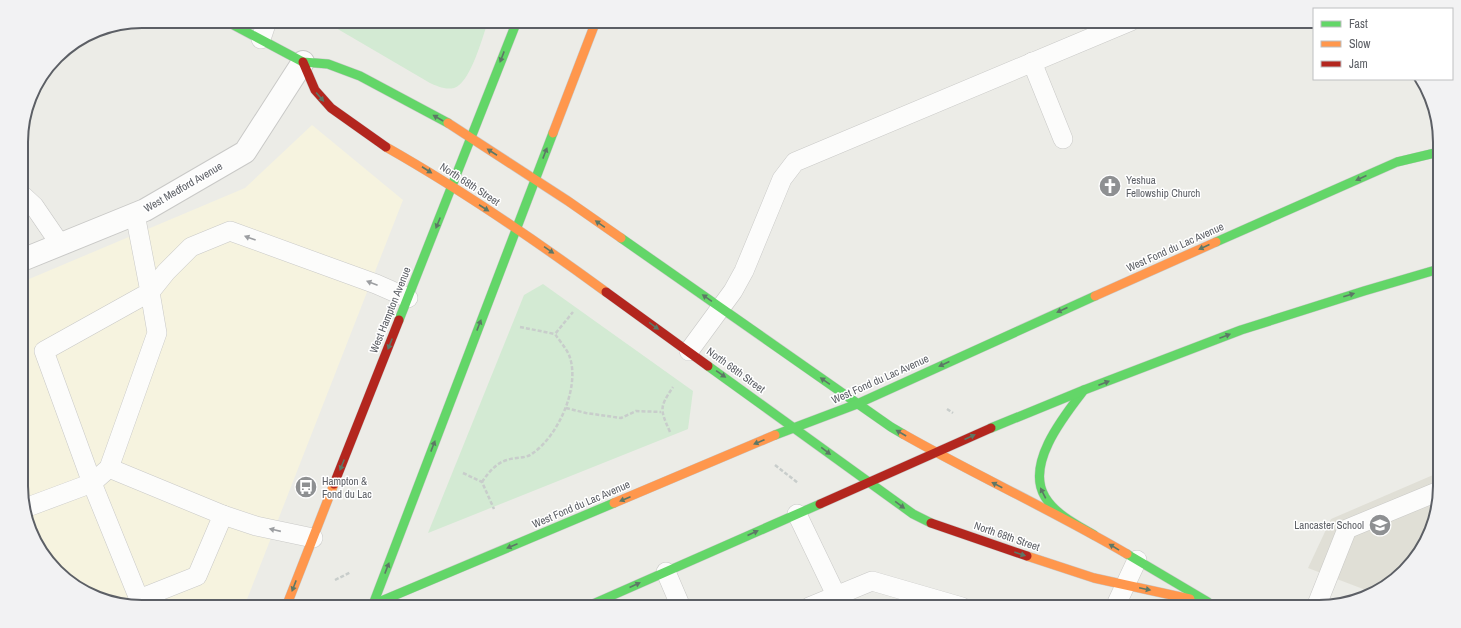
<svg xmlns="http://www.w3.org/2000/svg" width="1461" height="628" font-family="'Archivo Narrow',sans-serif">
  <rect width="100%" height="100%" fill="#ecece7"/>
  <path fill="#f6f3df" d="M312,125l91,75 -159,407h-102l-46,-9 -50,-38 -24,-58v-220l223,-94z"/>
  <path fill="#e0dfd6" d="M1440,472v14l-9,46 -16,28 -29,26 -15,6 -63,-24 23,-49z"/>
  <g fill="#d3ead3">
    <path d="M324,21h164c-5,15 -18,63 -34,67 -9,2 -17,-2 -24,-5z"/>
    <path d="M543,284l150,107 -5,38 -260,104 96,-238z"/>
  </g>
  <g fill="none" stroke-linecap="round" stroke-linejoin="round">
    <g stroke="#c9c9c7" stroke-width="20">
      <g id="lane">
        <path d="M261,39l6,-18"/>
        <path d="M1032,62l31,77"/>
        <path d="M21,194l13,12 26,38"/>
        <path d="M135,214l15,78 -106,59 48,132 47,116 58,-23 26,-61"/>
        <path d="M689,351l44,-60 11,-20 38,-92 13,-17 336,-141"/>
        <path d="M109,468l114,47 33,11 57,12"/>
        <path d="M25,508l67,-25 17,-15 48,-135 -7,-41 16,-20 25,-25 39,-16 146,53 32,14"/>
        <path d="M797,514l39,81"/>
        <path d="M666,572l15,35"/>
        <path d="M809,607l63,-26 90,26"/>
        <path d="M1115,607l22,-47"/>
        <path d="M1316,607l31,-78 92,-38"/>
      </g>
    </g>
    <g stroke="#c9c9c7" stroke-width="24">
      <path id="street" d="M22,260l123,-50 100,-58 58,-90"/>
    </g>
    <g stroke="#c9c9c9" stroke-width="10">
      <g id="fast">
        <path d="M226,21l77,41 25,2 32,12 88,47"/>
        <path d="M621,238l270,189 12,7"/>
        <path d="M1216,242l181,-80 42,-10"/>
        <path d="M399,320l118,-299"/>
        <path d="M708,366l205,148 18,9"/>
        <path d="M1084,390c-20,26 -59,74 -39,107 11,18 32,28 49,38"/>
        <path d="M991,428l93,-38 157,-60 123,-39 75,-22"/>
        <path d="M775,435l82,-31 238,-108"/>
        <path d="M1127,554l81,48"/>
        <path d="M367,607l247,-104"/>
        <path d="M372,607l181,-474"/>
        <path d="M586,607l234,-103"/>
      </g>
    </g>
    <g stroke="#c9c9c9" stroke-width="10">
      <g id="slow">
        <path d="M448,123l120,78 53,37"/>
        <path d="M553,133l43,-112"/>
        <path d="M386,147c76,43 149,93 220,145"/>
        <path d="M1095,296l121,-54"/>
        <path d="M903,434c74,42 151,77 224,120"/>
        <path d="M614,503l161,-68"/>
        <path d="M1027,556l67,22 96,21"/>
        <path d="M286,607l48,-123"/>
      </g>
    </g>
    <g stroke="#c9c9c9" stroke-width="10">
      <g id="jam">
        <path d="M303,62l12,28 16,18 55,39"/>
        <path d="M606,292l102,74"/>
        <path d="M334,484l65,-164"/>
        <path d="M820,504l171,-76"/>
        <path d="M931,523l96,33"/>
      </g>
    </g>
    <g stroke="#c8cdcb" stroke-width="2.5" stroke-dasharray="4 2" stroke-linecap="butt">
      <path d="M520,327l35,7"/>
      <path d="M566,408l20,5 35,5 15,-7 25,1"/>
      <path d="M947,409l6,4"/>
      <path d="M670,432c-10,-23 -11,-24 3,-45"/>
      <path d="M775,465l23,18"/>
      <path d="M463,473l19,9 12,27"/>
      <path d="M482,482c6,-9 14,-19 25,-22 8,-3 19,-1 26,-7 26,-18 48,-68 36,-98 -3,-7 -10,-15 -14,-21l18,-22"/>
      <path d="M335,580l16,-8"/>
    </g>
    <use href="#lane" stroke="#fcfcfb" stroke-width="19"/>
    <use href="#street" stroke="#fcfcfb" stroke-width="22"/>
    <use href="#fast" stroke="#63d668" stroke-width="9"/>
    <use href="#slow" stroke="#ff974d" stroke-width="9"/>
    <use href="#jam" stroke="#b3261e" stroke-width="9"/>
  </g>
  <defs><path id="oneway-solid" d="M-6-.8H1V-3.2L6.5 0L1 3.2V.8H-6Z"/></defs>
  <g fill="#5d7766">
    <use href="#oneway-solid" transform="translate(502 57) rotate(111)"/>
    <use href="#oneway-solid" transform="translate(320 97) rotate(49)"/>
    <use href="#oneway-solid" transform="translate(438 118) rotate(-150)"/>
    <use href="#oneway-solid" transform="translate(492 152) rotate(-147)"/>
    <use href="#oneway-solid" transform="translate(545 153) rotate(-69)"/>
    <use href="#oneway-solid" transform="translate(427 170) rotate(33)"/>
    <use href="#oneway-solid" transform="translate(1361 178) rotate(156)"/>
    <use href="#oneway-solid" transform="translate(484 208) rotate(33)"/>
    <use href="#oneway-solid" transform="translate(438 223) rotate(112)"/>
    <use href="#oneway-solid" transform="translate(600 224) rotate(-145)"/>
    <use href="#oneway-solid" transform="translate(1204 247) rotate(156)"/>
    <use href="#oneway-solid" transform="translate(549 250) rotate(34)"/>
    <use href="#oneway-solid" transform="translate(1349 295) rotate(-18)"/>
    <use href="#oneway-solid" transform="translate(707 298) rotate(-145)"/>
    <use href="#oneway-solid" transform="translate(1062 310) rotate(156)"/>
    <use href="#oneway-solid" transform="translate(479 325) rotate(-69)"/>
    <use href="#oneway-solid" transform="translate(654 326) rotate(36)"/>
    <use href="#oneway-solid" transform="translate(1225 336) rotate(-21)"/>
    <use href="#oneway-solid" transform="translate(390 344) rotate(112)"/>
    <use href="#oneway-solid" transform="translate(944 364) rotate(155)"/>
    <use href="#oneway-solid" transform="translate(721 374) rotate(35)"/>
    <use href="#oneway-solid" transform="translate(825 381) rotate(-145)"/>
    <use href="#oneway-solid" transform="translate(1104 383) rotate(-21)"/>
    <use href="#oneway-solid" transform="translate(901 433) rotate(-150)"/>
    <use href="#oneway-solid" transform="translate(970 437) rotate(-24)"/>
    <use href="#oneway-solid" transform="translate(759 442) rotate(157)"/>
    <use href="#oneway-solid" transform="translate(433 446) rotate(-69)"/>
    <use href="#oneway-solid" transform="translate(826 451) rotate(37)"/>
    <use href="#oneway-solid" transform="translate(342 465) rotate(112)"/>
    <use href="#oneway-solid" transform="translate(997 485) rotate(-153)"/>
    <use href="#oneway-solid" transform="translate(1043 493) rotate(-117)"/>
    <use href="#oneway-solid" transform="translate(625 499) rotate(157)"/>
    <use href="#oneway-solid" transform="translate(900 505) rotate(36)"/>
    <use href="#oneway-solid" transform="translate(753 533) rotate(-24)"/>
    <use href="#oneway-solid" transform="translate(512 546) rotate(157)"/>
    <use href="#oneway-solid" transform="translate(1114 547) rotate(-149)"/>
    <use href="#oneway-solid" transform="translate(1020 554) rotate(19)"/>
    <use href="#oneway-solid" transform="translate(387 568) rotate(-69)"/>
    <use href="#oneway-solid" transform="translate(635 585) rotate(-24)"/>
    <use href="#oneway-solid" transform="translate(294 586) rotate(111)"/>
    <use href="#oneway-solid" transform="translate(1145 589) rotate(12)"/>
  </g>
  <g fill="#9c9ea1">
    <use href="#oneway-solid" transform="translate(250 238) rotate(-160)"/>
    <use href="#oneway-solid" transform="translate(372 283) rotate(-159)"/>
    <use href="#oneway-solid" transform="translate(275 530) rotate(-167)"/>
  </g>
  <defs>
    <g id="church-disc" transform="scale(1.15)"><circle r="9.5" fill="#8e9092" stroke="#fff"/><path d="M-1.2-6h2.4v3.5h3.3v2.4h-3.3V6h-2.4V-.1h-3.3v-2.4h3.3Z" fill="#fff"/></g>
    <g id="bus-disc" transform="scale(1.15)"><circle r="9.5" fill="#8e9092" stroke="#fff"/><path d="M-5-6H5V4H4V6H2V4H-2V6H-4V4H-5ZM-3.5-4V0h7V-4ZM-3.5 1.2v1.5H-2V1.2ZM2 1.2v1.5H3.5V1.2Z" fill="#fff"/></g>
    <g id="school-disc" transform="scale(1.15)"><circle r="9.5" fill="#8e9092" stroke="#fff"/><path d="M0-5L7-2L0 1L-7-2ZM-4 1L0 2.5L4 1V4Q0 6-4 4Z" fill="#fff"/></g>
  </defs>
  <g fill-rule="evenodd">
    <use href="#church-disc" x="1110" y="186"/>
    <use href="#bus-disc" x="306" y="487"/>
    <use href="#school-disc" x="1380" y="525"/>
  </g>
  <g text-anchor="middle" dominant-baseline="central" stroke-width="3" stroke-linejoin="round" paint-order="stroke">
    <g font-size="11" fill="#5c5f65" stroke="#fff" text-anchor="start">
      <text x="1126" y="180">Yeshua<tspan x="1126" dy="13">Fellowship Church</tspan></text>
      <text x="322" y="481">Hampton &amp;<tspan x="322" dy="13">Fond du Lac</tspan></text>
      <text x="1364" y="525" text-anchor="end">Lancaster School</text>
    </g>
    <g font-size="11" fill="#5c5f65" stroke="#fff">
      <text transform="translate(470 184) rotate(33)">North 68th Street</text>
      <text transform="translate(183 187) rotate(-30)">West Medford Avenue</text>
      <text transform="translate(1175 247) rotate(-24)">West Fond du Lac Avenue</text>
      <text transform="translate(390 310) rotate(-68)">West Hampton Avenue</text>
      <text transform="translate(736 370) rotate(36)">North 68th Street</text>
      <text transform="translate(880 379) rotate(-24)">West Fond du Lac Avenue</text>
      <text transform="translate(581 504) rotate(-23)">West Fond du Lac Avenue</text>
      <text transform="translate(1007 536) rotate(19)">North 68th Street</text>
    </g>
  </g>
  <path d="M0 0H1461V628H0ZM142 28H1319A114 114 0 0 1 1433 142V486A114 114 0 0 1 1319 600H142A114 114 0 0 1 28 486V142A114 114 0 0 1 142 28Z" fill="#f2f2f3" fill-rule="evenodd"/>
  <path fill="none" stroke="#5c5f65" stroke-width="2" d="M142 28H1319A114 114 0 0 1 1433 142V486A114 114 0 0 1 1319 600H142A114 114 0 0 1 28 486V142A114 114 0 0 1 142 28Z"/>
  <rect x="1313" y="8" width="140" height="72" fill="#ffffff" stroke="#bebfc1"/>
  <rect x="1321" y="21" width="20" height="6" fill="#63d668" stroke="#bebfc1"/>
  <text x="1349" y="28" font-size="12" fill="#5c5f65">Fast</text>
  <rect x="1321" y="41" width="20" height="6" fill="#ff974d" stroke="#bebfc1"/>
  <text x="1349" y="48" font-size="12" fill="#5c5f65">Slow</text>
  <rect x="1321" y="61" width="20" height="6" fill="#b3261e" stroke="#bebfc1"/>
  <text x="1349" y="68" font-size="12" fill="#5c5f65">Jam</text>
</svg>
